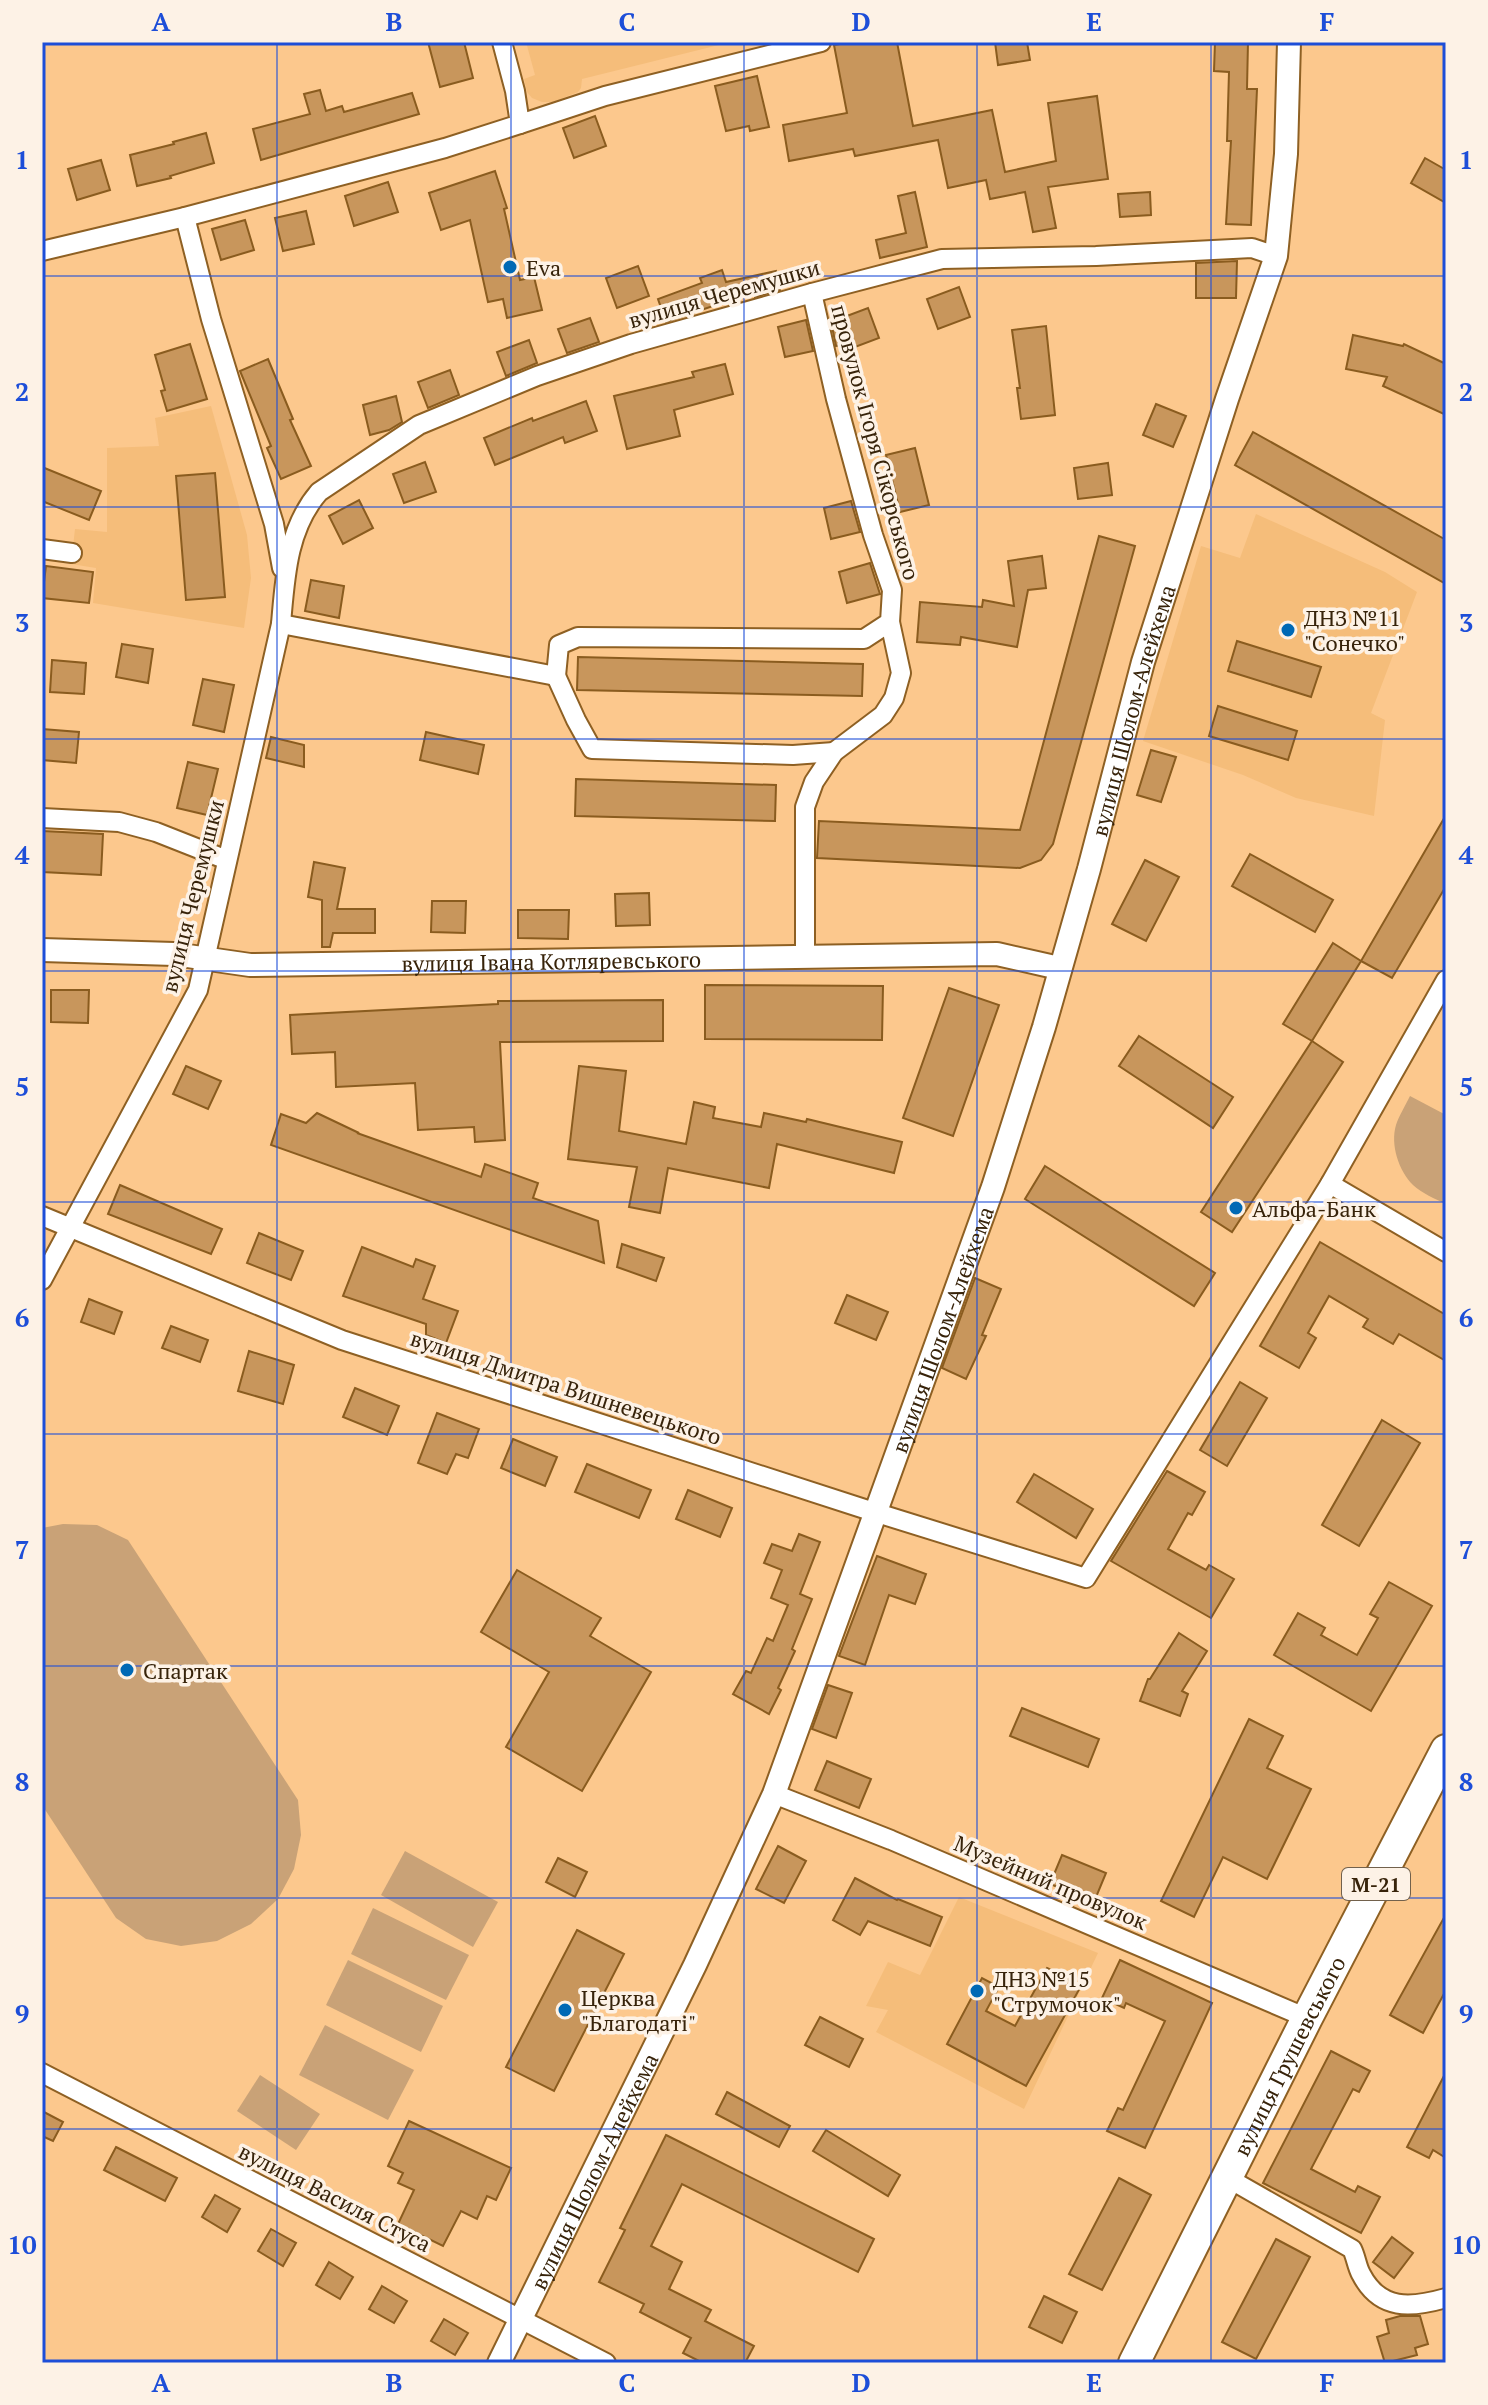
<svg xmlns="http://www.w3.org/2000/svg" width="1488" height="2405" font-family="'PT Serif',serif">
  <rect width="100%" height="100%" fill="#fcc88d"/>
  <g fill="#f5bd7a">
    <path d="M526,42h205l-149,37 -1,9 -3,4 -25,10h-11l-10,-4 -5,-6 -3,-13 11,-4z"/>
    <path d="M211,406l36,129 4,43 -7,50 -151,-25 3,-35 -25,-4 4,-35 32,3v-84l52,-2 -4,-28z"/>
    <path d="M1256,514l129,58 32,20 -46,121 14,7 -11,96 -78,-18 -53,-23 -100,-34 58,-195 39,12z"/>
    <path d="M959,1897l139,56 -74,156 -148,-77 12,-22 -22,-4 22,-44 32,13z"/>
  </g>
  <g fill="#c9a277">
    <path d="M1410,1096l36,19v89c-11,-5 -24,-11 -33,-19 -14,-14 -23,-40 -17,-60 3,-9 9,-19 14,-29z"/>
    <path d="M63,1524l34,1 31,15 170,260 3,35 -7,34 -16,30 -27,25 -34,17 -36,5 -35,-7 -30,-21 -74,-113v-277z"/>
    <path d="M405,1851l93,51 -25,45 -92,-52z"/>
    <path d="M373,1908l96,47 -23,45 -95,-46z"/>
    <path d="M348,1960l95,46 -22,46 -95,-47z"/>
    <path d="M325,2025l89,45 -26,50 -89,-45z"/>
    <path d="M260,2075l60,39 -24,36 -59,-39z"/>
  </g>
  <g fill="#c8965c" stroke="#8a5c1f" stroke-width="2">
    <path d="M428,42h36l9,36 -33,9z"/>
    <path d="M852,42h45l16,84 79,-16 13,62 51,-11 -8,-58 49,-7 11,83 -60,8 8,41 -23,4 -8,-40 -35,7 -4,-19 -38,8 -10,-48 -83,16 -2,-7 -64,12 -6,-36 64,-12 -13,-68z"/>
    <path d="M995,42h32l3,18 -32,5z"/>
    <path d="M1215,42h33l-1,47h10l-6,136 -25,-1 5,-83h-4l2,-69 -15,-1z"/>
    <path d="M757,76l12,51 -19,4 -1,-5 -23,5 -11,-45z"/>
    <path d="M320,90l6,21 16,-5 2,6 68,-19 7,21 -158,46 -8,-31 57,-15 -6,-20z"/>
    <path d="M595,116l11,30 -32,12 -11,-30z"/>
    <path d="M206,133l8,30 -44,13 1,2 -34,8 -7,-31 44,-11 -1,-2z"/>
    <path d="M1425,158l21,12v33l-35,-20z"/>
    <path d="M101,160l9,30 -33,10 -9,-31z"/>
    <path d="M495,171l12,37 -3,1 16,71 14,-3 8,33 -35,8 -4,-19 -15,3 -18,-82 -29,10 -12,-37z"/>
    <path d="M388,182l10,30 -44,14 -9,-30z"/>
    <path d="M915,192l12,55 -47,11 -4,-18 30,-7 -8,-37z"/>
    <path d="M1150,192l1,23 -31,2 -2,-23z"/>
    <path d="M306,211l8,33 -31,7 -8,-33z"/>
    <path d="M245,220l9,30 -33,10 -9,-31z"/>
    <path d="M1237,261l-1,37h-40v-35z"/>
    <path d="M638,266l11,30 -32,12 -11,-30z"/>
    <path d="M722,270l4,12 50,-11 4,19 -25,7 -1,-5 -88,30 -8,-23 44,-16 -2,-5z"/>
    <path d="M959,287l11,30 -32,12 -11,-30z"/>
    <path d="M868,308l11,30 -32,12 -3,-6 -8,2 -5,-24z"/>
    <path d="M590,318l9,24 -32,11 -9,-24z"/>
    <path d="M806,320l7,31 -28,6 -7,-30z"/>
    <path d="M1046,326l9,89 -34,4 -4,-31h3l-8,-58z"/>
    <path d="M1353,335l50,11 1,-2 42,20v51l-63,-29 4,-9 -41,-8z"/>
    <path d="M529,340l8,23 -31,13 -9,-24z"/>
    <path d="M190,344l17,55 -40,12 -6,-20 4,-1 -10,-35z"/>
    <path d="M268,359l25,60 -3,1 21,46 -30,13 -14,-31 4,-2 -31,-75z"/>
    <path d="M725,364l8,30 -59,16 6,26 -53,13 -13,-53 80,-19 -2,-5z"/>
    <path d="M450,370l9,25 -31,13 -10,-26z"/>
    <path d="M396,396l6,26 -13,8 -19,5 -7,-30z"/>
    <path d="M586,401l11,30 -32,12 -2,-6 -68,28 -11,-27 48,-20 1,3z"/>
    <path d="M1156,404l30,12 -13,31 -30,-12z"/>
    <path d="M1253,432l193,108v44l-211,-119z"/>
    <path d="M915,448l14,57 -29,7 -14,-57z"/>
    <path d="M425,462l11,30 -32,11 -11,-29z"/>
    <path d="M1108,463l4,32 -34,4 -4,-31z"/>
    <path d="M42,467l59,24 -12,29 -47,-19z"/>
    <path d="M215,473l10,124 -39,3 -10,-124z"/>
    <path d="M359,500l14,28 -30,16 -14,-28z"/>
    <path d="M851,501l9,31 -29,7 -7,-31z"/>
    <path d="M1099,536l36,10 -82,298 -12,16 -21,8 -203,-10 2,-37 201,9z"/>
    <path d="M1042,556l4,32 -18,2 -11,57 -56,-10 -1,8 -43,-3 3,-40 62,5 1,-7 31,6 -6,-45z"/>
    <path d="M870,563l10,31 -33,9 -8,-31z"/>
    <path d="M46,566l47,6 -4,31 -47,-5z"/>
    <path d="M311,580l33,6 -5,32 -34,-7z"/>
    <path d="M1237,641l84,26 -10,30 -83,-26z"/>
    <path d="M122,644l31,5 -5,34 -32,-6z"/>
    <path d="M578,657l285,7 -1,32 -285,-6z"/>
    <path d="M52,660l34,3 -2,31 -34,-2z"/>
    <path d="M203,679l31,6 -10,47 -31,-7z"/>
    <path d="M1218,706l79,25 -9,29 -79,-24z"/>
    <path d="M42,729l37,3 -3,31 -34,-3z"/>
    <path d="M426,732l58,13 -6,29 -58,-14z"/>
    <path d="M271,737l33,8v22l-38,-9z"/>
    <path d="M1151,750l25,7 -15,45 -24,-7z"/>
    <path d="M188,762l30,7 -11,46 -30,-7z"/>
    <path d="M576,779l200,6 -1,36 -200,-5z"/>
    <path d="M1446,815v71l-54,92 -31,-17z"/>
    <path d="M42,831l61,3 -2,41 -59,-3z"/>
    <path d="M1250,854l83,46 -18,32 -83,-46z"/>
    <path d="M1145,860l34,17 -33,64 -34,-17z"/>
    <path d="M314,862l31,6 -8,41h38v24h-42l-3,14h-8v-47l-14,-3z"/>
    <path d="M649,893l1,32 -34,1 -1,-32z"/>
    <path d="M432,901h34l-1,32 -34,-1z"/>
    <path d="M518,910h51l-1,29 -50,-1z"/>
    <path d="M1333,943l28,18 -49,80 -29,-17z"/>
    <path d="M705,985l178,1 -1,54 -177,-1z"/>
    <path d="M949,988l50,17 -46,131 -50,-18z"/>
    <path d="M51,990h38l-1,33 -37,-1z"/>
    <path d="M663,1000v41l-163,1 5,98 -30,2 -1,-15 -56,3 -3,-47 -79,4 -1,-35 -43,2 -2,-39 208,-11v-3z"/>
    <path d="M1139,1036l94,61 -20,31 -94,-62z"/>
    <path d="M1312,1041l31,21 -111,170 -31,-20z"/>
    <path d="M186,1066l35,15 -13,28 -35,-15z"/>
    <path d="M579,1066l47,5 -7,60 67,13 8,-42 21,5 -2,11 48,9 3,-14 42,9 1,-3 95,23 -8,31 -117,-29 -8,44 -101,-20 -8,45 -31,-6 8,-40 -69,-8z"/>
    <path d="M317,1113l42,20h-2l124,44 4,-13 53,19 -5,15 65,23 6,42 -333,-118 10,-31 25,9z"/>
    <path d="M1045,1166l170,107 -21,33 -169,-107z"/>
    <path d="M120,1185l102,44 -11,25 -103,-40z"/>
    <path d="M259,1233l44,18 -12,29 -44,-17z"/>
    <path d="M1320,1242l126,73v46l-47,-27 -6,10 -30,-17 5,-8 -39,-23 -21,37 8,5 -17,30 -39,-22z"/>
    <path d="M622,1244l42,14 -8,23 -39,-14z"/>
    <path d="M362,1247l51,20 3,-8 19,7 -12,33 35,12 -12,32 -20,-8v-11l-83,-28z"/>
    <path d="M975,1278l26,11 -19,46 4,1 -20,43 -24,-11z"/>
    <path d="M847,1295l41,17 -12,28 -41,-17z"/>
    <path d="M89,1299l33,13 -8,22 -33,-12z"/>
    <path d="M171,1326l37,14 -8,22 -38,-14z"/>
    <path d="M249,1351l45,14 -11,39 -45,-13z"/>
    <path d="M1240,1382l27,16 -40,68 -27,-16z"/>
    <path d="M355,1388l44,18 -12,29 -44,-18z"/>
    <path d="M437,1413l42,16 -11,29 -12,-4 -9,20 -29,-11z"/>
    <path d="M1382,1420l38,23 -61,103 -37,-21z"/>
    <path d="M513,1439l44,18 -12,29 -44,-18z"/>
    <path d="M587,1464l64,26 -12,28 -64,-26z"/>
    <path d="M1167,1471l38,21 -13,23 -4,-2 -20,36 38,21 3,-5 25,14 -23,39 -100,-57z"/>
    <path d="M1034,1474l59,35 -17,29 -59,-36z"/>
    <path d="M688,1490l44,18 -12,29 -44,-18z"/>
    <path d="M799,1534l21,8 -20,52 12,5 -20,50 3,2 -17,37 3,2 -12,24 -36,-20 13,-23 5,2 16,-35 6,3 15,-36 -17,-7 11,-28 -18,-7 8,-19 20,7z"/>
    <path d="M877,1556l49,18 -11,30 -26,-9 -24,70 -26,-9z"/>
    <path d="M517,1570l84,48 -11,18 61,36 -69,119 -76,-44 43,-75 -68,-40z"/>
    <path d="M1389,1582l43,24 -61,105 -97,-56 24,-42 27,15 -4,7 36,20 21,-37 -8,-4z"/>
    <path d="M1179,1633l28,18 -25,40 6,3 -8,22 -40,-15 8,-22h2z"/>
    <path d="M828,1685l24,8 -16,45 -24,-9z"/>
    <path d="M1022,1708l77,31 -11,28 -78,-31z"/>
    <path d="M1249,1719l34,17 -16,32 44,21 -44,90 -44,-22 -29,60 -33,-16z"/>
    <path d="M827,1761l44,18 -12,29 -44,-18z"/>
    <path d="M778,1846l28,15 -22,42 -28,-14z"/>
    <path d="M1062,1855l44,18 -12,29 -44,-18z"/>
    <path d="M558,1858l29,14 -12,25 -29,-15z"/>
    <path d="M855,1878l42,22 1,-1 44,18 -12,29 -62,-25 -8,14 -27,-15z"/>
    <path d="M1446,1914v76l-23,43 -33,-18z"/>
    <path d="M577,1930l47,24 -70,137 -48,-24z"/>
    <path d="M1120,1960l92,43 -67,145 -38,-17 11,-23 5,2 42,-89 -39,-18 -2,5 -22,-10z"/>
    <path d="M1047,1968l34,18 -55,100 -79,-42 35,-66 17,9 -13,24 29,15z"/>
    <path d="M820,2017l43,22 -14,28 -44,-22z"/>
    <path d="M1331,2051l39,20 -11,21 -6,-3 -42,80 44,23 3,-6 22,11 -19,36 -98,-50z"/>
    <path d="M1446,2072v86l-13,-8 -4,8 -22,-11z"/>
    <path d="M727,2092l63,34 -11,21 -63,-33z"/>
    <path d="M42,2111l21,11 -10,19 -11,-5z"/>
    <path d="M409,2121l102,47 -15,32 -9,-4 -10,23 -16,-8 -18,35 -45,-22 16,-34 -16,-7 5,-10 -15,-7z"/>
    <path d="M826,2130l74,45 -12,21 -75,-45z"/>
    <path d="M666,2135l208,104 -16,33 -176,-88 -31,62 31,16 -13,27 42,21 -6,11 49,25 -9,17h-42l-20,-10 8,-15 -51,-26 4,-8 -45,-22 26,-52 -5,-2z"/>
    <path d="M116,2147l61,31 -12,23 -61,-31z"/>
    <path d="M1119,2178l32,17 -49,95 -33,-16z"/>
    <path d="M215,2195l25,14 -13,23 -25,-15z"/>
    <path d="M271,2229l25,14 -13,23 -25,-15z"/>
    <path d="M1392,2237l21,16 -19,25 -21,-16z"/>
    <path d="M1276,2239l34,18 -54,102 -34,-17z"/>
    <path d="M329,2262l24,15 -13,22 -24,-14z"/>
    <path d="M382,2286l25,15 -13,22 -25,-14z"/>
    <path d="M1044,2296l33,16 -15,31 -33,-16z"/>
    <path d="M1400,2316h20l8,28 -13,4 2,7 -32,8 -8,-26 12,-4 -3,-13z"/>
    <path d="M444,2319l24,14 -13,22 -24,-14z"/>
  </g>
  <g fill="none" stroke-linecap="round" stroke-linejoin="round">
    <g stroke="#8e6023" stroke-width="22">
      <g id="minor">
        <path d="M502,42l13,49 5,33 85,-28 216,-54"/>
        <path d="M185,217l26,102 63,205 8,44"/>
        <path d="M42,251l143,-34 260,-69 75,-24"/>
        <path d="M42,549l30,4"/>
        <path d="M281,624l275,52 3,-31 19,-8 286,2 26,-17 2,-32 -19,-55 -37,-136 -24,-106"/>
        <path d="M556,676l20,44 16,29 201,6 41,-3"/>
        <path d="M42,818l77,4 37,10 71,28"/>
        <path d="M805,957v-150l9,-25 20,-30 49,-37 11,-17 7,-25 -11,-51"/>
        <path d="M1330,1184l116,68"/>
        <path d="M42,1216l300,124 532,172 212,66 244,-394 116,-204"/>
        <path d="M42,1280l156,-290 83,-366c4,-46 6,-95 38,-132l100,-67 118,-49 94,-32 181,-51 130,-34 154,-3 156,-8 24,8"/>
        <path d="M774,1794l117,46 416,178"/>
        <path d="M42,2073l564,290"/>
        <path d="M1226,2177l126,72c4,8 5,18 9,25 19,37 50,34 85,24"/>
      </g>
    </g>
    <g stroke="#8e6023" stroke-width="26">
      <g id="tertiary">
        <path id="s1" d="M42,950l132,4 76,11 747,-11 62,14"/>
        <path id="s2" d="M499,2363l196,-398 79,-171 219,-607 51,-160 45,-158 54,-207 84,-263 49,-143 10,-102 3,-112"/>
      </g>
    </g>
    <g stroke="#8e6023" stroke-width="34">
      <g id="trunk">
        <path id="s3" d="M1134,2363l173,-345 139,-268"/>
      </g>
    </g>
    <use href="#minor" stroke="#fff" stroke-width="18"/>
    <use href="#tertiary" stroke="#fff" stroke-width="22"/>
    <use href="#trunk" stroke="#fff" stroke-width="30"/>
  </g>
  <path fill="none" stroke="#1d4ed8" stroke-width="2" stroke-opacity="0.55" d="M277,42v2321M511,42v2321M744,42v2321M977,42v2321M1211,42v2321M42,276h1404M42,507h1404M42,739h1404M42,971h1404M42,1202h1404M42,1434h1404M42,1666h1404M42,1898h1404M42,2129h1404"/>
  <g fill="#0069b5" stroke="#fdf2e6" stroke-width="3">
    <circle cx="510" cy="267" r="8"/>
    <circle cx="1288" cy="630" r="8"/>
    <circle cx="1236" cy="1208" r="8"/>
    <circle cx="127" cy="1670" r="8"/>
    <circle cx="977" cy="1991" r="8"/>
    <circle cx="565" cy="2010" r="8"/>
  </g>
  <g text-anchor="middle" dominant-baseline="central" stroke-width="7" stroke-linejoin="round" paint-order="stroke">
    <rect fill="#fdf2e6" stroke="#72614c" stroke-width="2" x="1342" y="1868" width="68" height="32" rx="6"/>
    <g font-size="20" font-weight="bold" fill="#37230a">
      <text x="1376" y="1884">М-21</text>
    </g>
    <g font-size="22" fill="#37230a" stroke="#fdf2e6" text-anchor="start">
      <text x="526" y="267">Eva</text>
      <text x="1304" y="617">ДНЗ №11<tspan x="1304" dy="25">"Сонечко"</tspan></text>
      <text x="1252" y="1208">Альфа-Банк</text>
      <text x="143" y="1670">Спартак</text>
      <text x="993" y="1978">ДНЗ №15<tspan x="993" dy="25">"Струмочок"</tspan></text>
      <text x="581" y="1997">Церква<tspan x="581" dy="25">"Благодаті"</tspan></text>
    </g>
    <g font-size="22" fill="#37230a" stroke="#fdf2e6">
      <text transform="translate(724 293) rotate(-16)">вулиця Черемушки</text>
      <text transform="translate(876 442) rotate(75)">провулок Ігоря Сікорського</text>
      <text stroke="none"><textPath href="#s2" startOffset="1774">вулиця Шолом-Алейхема</textPath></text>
      <text transform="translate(192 896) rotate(-76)">вулиця Черемушки</text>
      <text stroke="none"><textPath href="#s1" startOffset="510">вулиця Івана Котляревського</textPath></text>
      <text stroke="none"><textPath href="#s2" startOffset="1126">вулиця Шолом-Алейхема</textPath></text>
      <text transform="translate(566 1387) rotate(18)">вулиця Дмитра Вишневецького</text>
      <text transform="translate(1051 1882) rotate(23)">Музейний провулок</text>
      <text stroke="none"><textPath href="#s3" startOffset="344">вулиця Грушевського</textPath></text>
      <text stroke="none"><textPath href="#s2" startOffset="214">вулиця Шолом-Алейхема</textPath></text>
      <text transform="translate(335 2197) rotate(27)">вулиця Василя Стуса</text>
    </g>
  </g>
  <rect width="1488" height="2405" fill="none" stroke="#fdf2e6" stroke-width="88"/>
  <rect x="44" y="44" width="1400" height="2317" fill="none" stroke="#1d4ed8" stroke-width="3"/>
  <g font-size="26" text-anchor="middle" font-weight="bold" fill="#1d4ed8">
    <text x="161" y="31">A</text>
    <text x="394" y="31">B</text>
    <text x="627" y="31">C</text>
    <text x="861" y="31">D</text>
    <text x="1094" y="31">E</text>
    <text x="1327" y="31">F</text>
    <text x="22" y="169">1</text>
    <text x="1466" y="169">1</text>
    <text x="22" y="401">2</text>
    <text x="1466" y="401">2</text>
    <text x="22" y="632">3</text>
    <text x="1466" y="632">3</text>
    <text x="22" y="864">4</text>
    <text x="1466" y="864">4</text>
    <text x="22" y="1096">5</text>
    <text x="1466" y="1096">5</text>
    <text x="22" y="1327">6</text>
    <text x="1466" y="1327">6</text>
    <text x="22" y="1559">7</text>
    <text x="1466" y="1559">7</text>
    <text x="22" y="1791">8</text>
    <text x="1466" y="1791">8</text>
    <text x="22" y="2023">9</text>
    <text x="1466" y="2023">9</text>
    <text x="22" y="2254">10</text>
    <text x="1466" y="2254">10</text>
    <text x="161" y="2392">A</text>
    <text x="394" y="2392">B</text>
    <text x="627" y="2392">C</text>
    <text x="861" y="2392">D</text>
    <text x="1094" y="2392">E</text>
    <text x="1327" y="2392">F</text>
  </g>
</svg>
